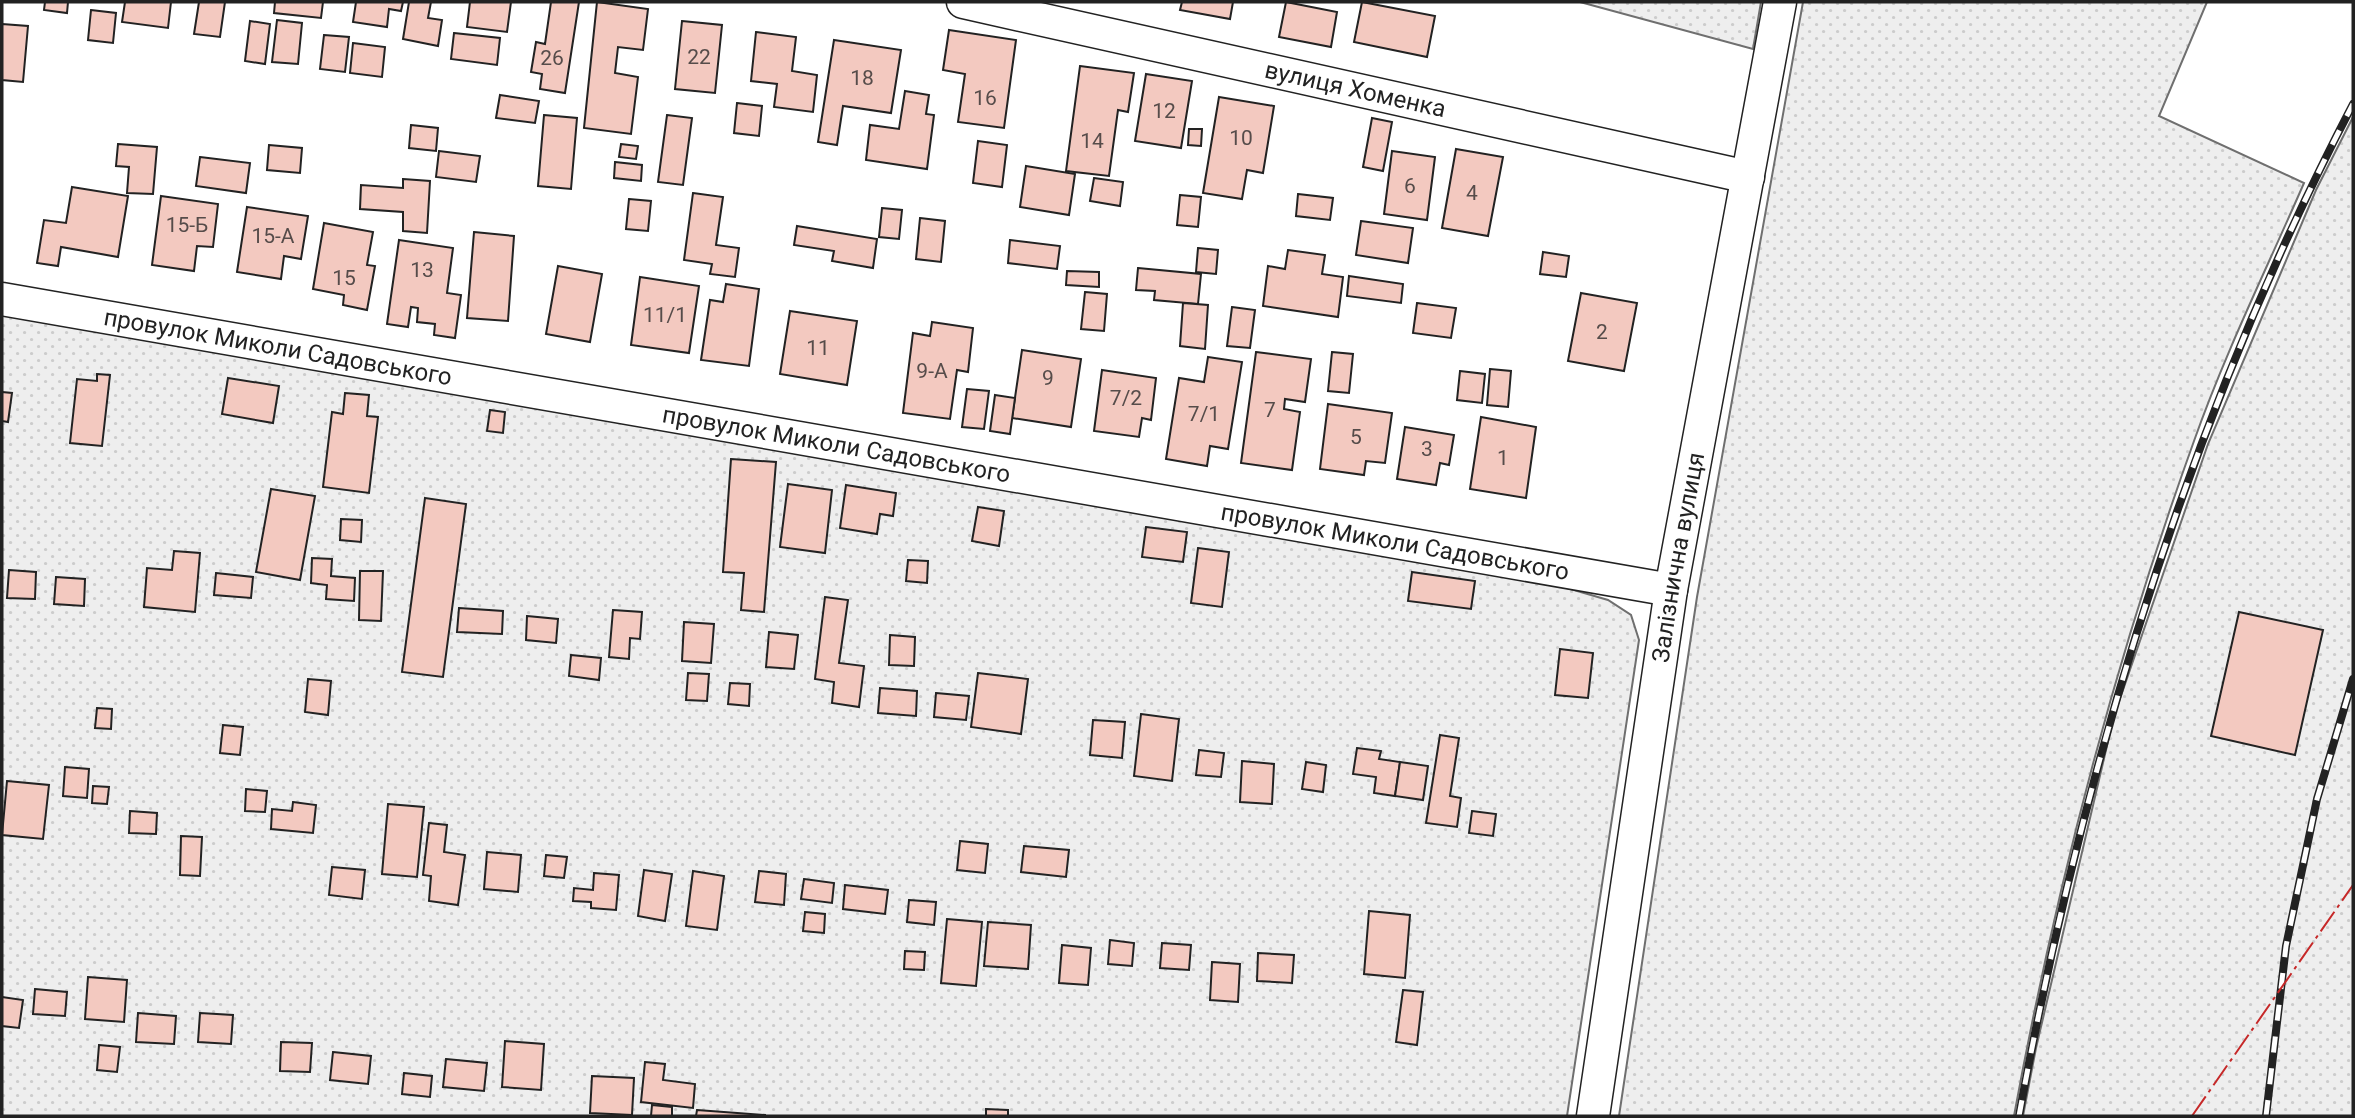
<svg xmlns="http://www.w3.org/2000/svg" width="2355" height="1118" font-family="Roboto,sans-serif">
  <defs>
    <pattern id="grass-dots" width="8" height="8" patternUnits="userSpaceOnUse" patternTransform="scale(1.75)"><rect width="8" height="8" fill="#eee"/><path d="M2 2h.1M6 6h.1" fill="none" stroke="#ccc" stroke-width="1.8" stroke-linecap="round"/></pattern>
  </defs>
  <rect width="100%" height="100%" fill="#fff"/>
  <g fill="url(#grass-dots)" stroke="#6f6f6f" stroke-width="2">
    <path d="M1580,2h181l-8,47z"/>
    <path d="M1803,2h404l-48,114 145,67c-37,85 -79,170 -110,258 -79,219 -138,446 -180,675h-395l78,-519z"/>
    <path d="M2353,117v999h-330l13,-68 78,-332 94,-272 108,-254z"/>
    <path d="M2,310l1496,258 110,32 23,15 8,25 -72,476h-1565z"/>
  </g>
  <g fill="#f3c9c0" stroke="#222" stroke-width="2">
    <path d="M45,2h23l-1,11 -23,-3z"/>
    <path d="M125,2h46l-3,26 -46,-6z"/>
    <path d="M199,2h26l-5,35 -26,-3z"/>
    <path d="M275,2h48l-2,16 -47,-5z"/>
    <path d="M356,2h47l-2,9 -12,-2 -2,18 -34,-5z"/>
    <path d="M409,2h22l-3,16 14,2 -4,26 -35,-7z"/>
    <path d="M470,2h41l-4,30 -40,-5z"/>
    <path d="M551,2h28l-14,91 -25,-4 2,-15 -11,-2 5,-30 9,2z"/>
    <path d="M597,2l51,7 -5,41 -25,-3 -3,26 23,4 -7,57 -47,-6z"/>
    <path d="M1182,2h51l-3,17 -50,-9z"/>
    <path d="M1286,2l51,10 -6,35 -52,-10z"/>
    <path d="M1362,2l73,14 -8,41 -73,-15z"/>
    <path d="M91,10l25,3 -3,30 -25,-3z"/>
    <path d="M277,20l25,3 -4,41 -26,-2z"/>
    <path d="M250,21l20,3 -5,40 -20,-3z"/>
    <path d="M682,21l40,4 -7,68 -40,-4z"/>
    <path d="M2,24l26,2 -5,56 -21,-2z"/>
    <path d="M949,30l67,10 -12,88 -46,-6 7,-48 -22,-4z"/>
    <path d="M756,32l40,5 -4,34 25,4 -4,37 -39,-5 3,-23 -26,-3z"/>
    <path d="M454,33l46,5 -3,27 -46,-6z"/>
    <path d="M324,35l25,2 -4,35 -25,-3z"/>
    <path d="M834,40l67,10 -10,63 -48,-7 -6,39 -19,-3z"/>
    <path d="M353,43l32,4 -3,30 -32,-4z"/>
    <path d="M1080,66l54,7 -6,39 -10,-2 -9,66 -43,-5z"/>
    <path d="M1146,74l46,7 -11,67 -46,-7z"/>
    <path d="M905,91l24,4 -3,19 8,1 -7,54 -61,-9 4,-35 29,4z"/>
    <path d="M500,95l39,6 -4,22 -39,-5z"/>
    <path d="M1219,97l55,9 -11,67 -16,-3 -5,29 -39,-6z"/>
    <path d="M737,103l25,3 -3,30 -25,-3z"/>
    <path d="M544,115l33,3 -6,71 -33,-3z"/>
    <path d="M667,115l25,3 -9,67 -25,-3z"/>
    <path d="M1372,118l20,4 -9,49 -20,-4z"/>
    <path d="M411,125l27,3 -2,23 -27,-3z"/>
    <path d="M1189,129h13l-1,17 -13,-1z"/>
    <path d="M978,141l29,4 -5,42 -29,-4z"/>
    <path d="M118,144l39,3 -4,47 -26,-1 2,-26 -13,-1z"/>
    <path d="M621,144l17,2 -2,13 -17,-2z"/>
    <path d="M269,145l33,3 -2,25 -33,-3z"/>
    <path d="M1456,149l47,8 -15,79 -46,-8z"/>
    <path d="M439,151l41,5 -4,26 -40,-5z"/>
    <path d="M1392,151l43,6 -8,63 -43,-6z"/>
    <path d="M200,157l50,6 -4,30 -50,-7z"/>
    <path d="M615,162l27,3 -1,16 -27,-3z"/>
    <path d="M1026,166l49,8 -6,41 -49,-8z"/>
    <path d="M1094,178l29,4 -3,24 -30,-5z"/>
    <path d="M403,179l27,2 -3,52 -24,-2v-19l-43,-3 1,-24 42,3z"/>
    <path d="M72,187l56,9 -10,61 -57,-10 -3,19 -21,-3 7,-43 22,3z"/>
    <path d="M693,193l30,4 -7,48 23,3 -4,29 -25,-3 2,-10 -28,-4z"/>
    <path d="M1298,194l35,4 -3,22 -34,-4z"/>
    <path d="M1180,195l21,2 -3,30 -21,-2z"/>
    <path d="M161,196l57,8 -5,43 -16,-1 -3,25 -42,-6z"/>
    <path d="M629,199l22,2 -3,30 -22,-2z"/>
    <path d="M247,207l61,9 -7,43 -17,-3 -3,23 -44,-7z"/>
    <path d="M882,208l20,2 -3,29 -20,-2z"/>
    <path d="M920,218l25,3 -4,41 -25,-3z"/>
    <path d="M1361,221l52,7 -5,35 -52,-8z"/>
    <path d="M324,223l49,9 -6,33 8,1 -8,44 -24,-5 1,-10 -31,-6z"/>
    <path d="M797,226l80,13 -4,29 -41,-7 2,-10 -40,-6z"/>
    <path d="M474,232l40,4 -6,85 -41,-3z"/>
    <path d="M399,240l54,8 -6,45 14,2 -6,43 -21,-3 1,-11 -18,-2 1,-14 -7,-1 -3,20 -21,-3z"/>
    <path d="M1010,240l50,6 -3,23 -49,-6z"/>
    <path d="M1198,248l20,2 -2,24 -20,-2z"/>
    <path d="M1288,250l37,5 -3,19 21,3 -5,40 -75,-11 5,-40 17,3z"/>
    <path d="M1543,252l26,4 -3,21 -26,-3z"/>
    <path d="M558,266l44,8 -12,68 -44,-8z"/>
    <path d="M1138,268l63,6 -3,30 -44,-4 1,-9 -19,-1z"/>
    <path d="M1067,271l32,1v15l-33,-2z"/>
    <path d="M1349,276l54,8 -2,19 -54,-7z"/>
    <path d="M640,277l59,9 -10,67 -58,-8z"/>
    <path d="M726,284l33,5 -10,77 -48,-6 9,-60 13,2z"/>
    <path d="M1085,292l22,2 -3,37 -23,-2z"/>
    <path d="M1581,293l56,10 -13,68 -56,-10z"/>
    <path d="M1183,303l25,2 -3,44 -25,-3z"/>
    <path d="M1417,303l39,5 -5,30 -38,-5z"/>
    <path d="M1232,307l23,3 -5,38 -23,-2z"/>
    <path d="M790,311l67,10 -10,64 -67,-11z"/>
    <path d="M932,322l41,6 -5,44 -11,-2 -7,49 -47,-6 10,-80 17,3z"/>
    <path d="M1022,350l59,9 -10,68 -59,-9z"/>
    <path d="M1256,352l55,7 -6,43 -20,-3 -1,10 16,3 -8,58 -51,-7z"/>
    <path d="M1332,352l21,2 -4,39 -21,-2z"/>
    <path d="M1208,357l34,5 -14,87 -18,-3 -3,20 -41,-7 13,-81 25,4z"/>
    <path d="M1490,369l21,2 -3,36 -21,-2z"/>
    <path d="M1102,370l54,8 -5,42 -9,-2 -3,19 -45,-6z"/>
    <path d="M1460,371l25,3 -3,29 -25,-3z"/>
    <path d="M97,374l13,1 -8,71 -32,-3 7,-64 20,2z"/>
    <path d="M228,378l51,8 -6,37 -51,-9z"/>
    <path d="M967,389l22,2 -5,38 -22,-2z"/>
    <path d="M2,392l10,1 -4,29 -6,-1z"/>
    <path d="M345,393l24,2 -2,21 11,1 -9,76 -46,-6 9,-75 11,2z"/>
    <path d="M995,395l20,3 -5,36 -20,-3z"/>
    <path d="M1328,404l64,9 -7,50 -19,-2 -2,14 -44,-6z"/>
    <path d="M490,410l15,2 -2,21 -16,-2z"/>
    <path d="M1481,417l55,10 -10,71 -56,-9z"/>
    <path d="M1405,427l49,8 -5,30 -9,-2 -4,22 -39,-6z"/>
    <path d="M731,459l45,3 -12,150 -23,-2 3,-37 -21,-1z"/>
    <path d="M788,484l44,6 -7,63 -45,-6z"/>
    <path d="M846,485l50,8 -3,23 -13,-2 -3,20 -37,-6z"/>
    <path d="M271,489l44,7 -15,84 -44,-8z"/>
    <path d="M425,498l41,6 -23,173 -41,-5z"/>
    <path d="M978,507l26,4 -5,35 -27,-5z"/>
    <path d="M341,519l21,1 -1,22 -21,-2z"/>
    <path d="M1146,527l41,5 -4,30 -41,-5z"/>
    <path d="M1198,548l31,4 -7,55 -31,-4z"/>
    <path d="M174,551l26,2 -5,59 -51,-5 3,-39 25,2z"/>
    <path d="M312,558l20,1 -1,17 24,2 -1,23 -28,-2 1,-14 -16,-2z"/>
    <path d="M908,560l20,1 -1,22 -21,-2z"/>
    <path d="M9,570l27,2 -1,27 -28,-1z"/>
    <path d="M360,571h23l-2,50 -22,-1z"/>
    <path d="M1412,572l63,9 -4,28 -63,-8z"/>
    <path d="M216,573l37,4 -2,21 -37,-3z"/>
    <path d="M56,577l29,2 -1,27 -30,-2z"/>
    <path d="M825,597l23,3 -9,63 25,3 -5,41 -27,-4 2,-21 -19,-3z"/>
    <path d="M459,608l44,3 -1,23 -45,-2z"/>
    <path d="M613,610l29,2 -2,27 -10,-1 -1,21 -20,-2z"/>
    <path d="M2239,612l84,18 -28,125 -84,-19z"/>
    <path d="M527,616l31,3 -2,24 -30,-3z"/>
    <path d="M684,622l30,2 -3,39 -29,-2z"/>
    <path d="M769,632l29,3 -4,34 -28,-2z"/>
    <path d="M890,635l25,2 -1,29 -25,-1z"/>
    <path d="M1560,649l33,4 -5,45 -33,-3z"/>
    <path d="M571,655l30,3 -2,22 -30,-4z"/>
    <path d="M688,673l21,1 -2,27 -21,-1z"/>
    <path d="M978,673l50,6 -7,55 -50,-7z"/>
    <path d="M308,679l23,2 -3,34 -23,-3z"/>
    <path d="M730,683l20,1 -1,22 -21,-2z"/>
    <path d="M880,688l37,3 -1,25 -38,-3z"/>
    <path d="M936,693l33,3 -3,24 -32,-3z"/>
    <path d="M97,708l15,1 -1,20 -16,-1z"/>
    <path d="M1141,714l38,5 -7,62 -38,-5z"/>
    <path d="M1093,720l32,2 -3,36 -32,-3z"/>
    <path d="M223,725l20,2 -3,28 -20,-2z"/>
    <path d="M1440,735l19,3 -9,58 11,2 -4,29 -31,-4z"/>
    <path d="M1357,748l24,3 -2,8 21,3 -5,34 -21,-3 2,-16 -23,-3z"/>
    <path d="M1199,750l25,3 -3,24 -25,-2z"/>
    <path d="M1242,761l32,3 -2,40 -32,-2z"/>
    <path d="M1306,762l20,3 -3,27 -21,-3z"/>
    <path d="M1400,762l28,4 -5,34 -28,-4z"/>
    <path d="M65,767l24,2 -2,29 -24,-2z"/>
    <path d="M7,781l42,4 -6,54 -41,-4z"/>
    <path d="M93,786l16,1 -2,17 -15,-1z"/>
    <path d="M246,789l21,2 -2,21 -20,-1z"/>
    <path d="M293,802l23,3 -3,28 -42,-4 1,-20 20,2z"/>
    <path d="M388,804l36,3 -7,70 -35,-3z"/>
    <path d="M130,811l27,2 -1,21 -27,-1z"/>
    <path d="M1472,811l24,3 -3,22 -24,-3z"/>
    <path d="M429,823l18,2 -3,27 21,3 -7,50 -29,-4 2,-25 -8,-1z"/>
    <path d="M181,836l21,1 -2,39 -20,-1z"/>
    <path d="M960,841l28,3 -3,29 -28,-3z"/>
    <path d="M1024,846l45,4 -3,27 -45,-5z"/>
    <path d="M487,852l34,3 -3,37 -34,-3z"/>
    <path d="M546,855l21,2 -3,21 -20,-2z"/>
    <path d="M332,867l33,3 -3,29 -33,-4z"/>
    <path d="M644,870l28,4 -7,47 -27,-5z"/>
    <path d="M693,871l31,5 -7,54 -31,-4z"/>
    <path d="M759,871l27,3 -2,31 -29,-3z"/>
    <path d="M594,873l25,2 -3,35 -25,-2v-6l-18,-1 1,-13 19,2z"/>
    <path d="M804,879l30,4 -2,20 -31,-4z"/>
    <path d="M845,885l43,5 -3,24 -42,-5z"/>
    <path d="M909,900l27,2 -2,23 -27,-3z"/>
    <path d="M1369,911l41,4 -5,63 -41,-4z"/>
    <path d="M805,912l20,2 -1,19 -21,-2z"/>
    <path d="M947,919l35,3 -6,64 -35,-3z"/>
    <path d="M988,922l43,3 -3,44 -44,-3z"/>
    <path d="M1110,940l24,3 -2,23 -24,-2z"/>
    <path d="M1162,943l29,2 -2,25 -29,-2z"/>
    <path d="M1062,945l29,3 -3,37 -29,-2z"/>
    <path d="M905,951l20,1 -1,18 -20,-1z"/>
    <path d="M1258,953l36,2 -2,28 -35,-2z"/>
    <path d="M1212,962l28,2 -2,38 -28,-2z"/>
    <path d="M88,977l39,3 -3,42 -39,-3z"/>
    <path d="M35,989l32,3 -2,24 -32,-2z"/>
    <path d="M1403,990l20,2 -6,53 -21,-3z"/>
    <path d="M2,997l21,3 -4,28 -17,-2z"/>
    <path d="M138,1013l38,3 -2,28 -38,-2z"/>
    <path d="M200,1013l33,2 -2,29 -33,-2z"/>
    <path d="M505,1041l39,3 -3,46 -39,-3z"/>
    <path d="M281,1042l31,1 -2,29 -30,-1z"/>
    <path d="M99,1045l21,2 -3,25 -20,-2z"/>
    <path d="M333,1052l38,4 -3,28 -38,-4z"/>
    <path d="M446,1059l41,4 -3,28 -41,-4z"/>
    <path d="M645,1062l20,2 -2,16 32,4 -2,24 -52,-6z"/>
    <path d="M404,1073l28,3 -2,21 -28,-3z"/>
    <path d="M592,1076l42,2 -2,37 -42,-2z"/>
    <path d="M652,1105l20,2v9h-21z"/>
    <path d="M986,1109l22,1v6h-22z"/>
    <path d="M697,1110l68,5v1h-69z"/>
  </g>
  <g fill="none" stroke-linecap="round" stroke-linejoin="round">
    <g stroke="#222" stroke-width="35">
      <g id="street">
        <path id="s1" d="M963,2l785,175"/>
        <path id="s2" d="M2,299l1669,291"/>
        <path id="s3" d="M1593,1116l78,-526 109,-588"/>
      </g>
    </g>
    <use href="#street" stroke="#fff" stroke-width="32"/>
    <g stroke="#222" stroke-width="8">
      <g id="rail">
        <path d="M2019,1116c64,-350 169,-696 334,-1012"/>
        <path d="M2266,1116l20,-170 31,-147 36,-120"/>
      </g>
    </g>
    <use href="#rail" stroke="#fff" stroke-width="5" stroke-dasharray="16" stroke-linecap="butt"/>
    <path stroke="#c62828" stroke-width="2" stroke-dasharray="24 5 3.5 5" stroke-linecap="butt" d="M2192,1116l161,-231"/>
  </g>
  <g text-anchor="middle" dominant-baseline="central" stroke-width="5" stroke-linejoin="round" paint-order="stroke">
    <g font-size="21" fill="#564c4a">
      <text x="699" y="57">22</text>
      <text x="552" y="58">26</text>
      <text x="862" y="78">18</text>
      <text x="985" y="98">16</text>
      <text x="1164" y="111">12</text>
      <text x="1241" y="138">10</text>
      <text x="1092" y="141">14</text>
      <text x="1410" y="186">6</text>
      <text x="1472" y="193">4</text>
      <text x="187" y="225">15-Б</text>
      <text x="273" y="236">15-А</text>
      <text x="422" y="270">13</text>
      <text x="344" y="278">15</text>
      <text x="665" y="315">11/1</text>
      <text x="1602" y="332">2</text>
      <text x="818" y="348">11</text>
      <text x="932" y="371">9-А</text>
      <text x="1048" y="378">9</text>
      <text x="1126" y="398">7/2</text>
      <text x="1270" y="410">7</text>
      <text x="1204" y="414">7/1</text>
      <text x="1356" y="437">5</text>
      <text x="1427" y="449">3</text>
      <text x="1503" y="458">1</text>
    </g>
    <g font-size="24" fill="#222" stroke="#fff">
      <text stroke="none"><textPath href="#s1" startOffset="402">вулиця Хоменка</textPath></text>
      <text stroke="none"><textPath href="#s2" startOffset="280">провулок Миколи Садовського</textPath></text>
      <text stroke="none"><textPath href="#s2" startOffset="847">провулок Миколи Садовського</textPath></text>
      <text stroke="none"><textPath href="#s2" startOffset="1414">провулок Миколи Садовського</textPath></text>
      <text stroke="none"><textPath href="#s3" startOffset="565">Залізнична вулиця</textPath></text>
    </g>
  </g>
  <rect width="2355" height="1118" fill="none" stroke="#222222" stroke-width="7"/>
</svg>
